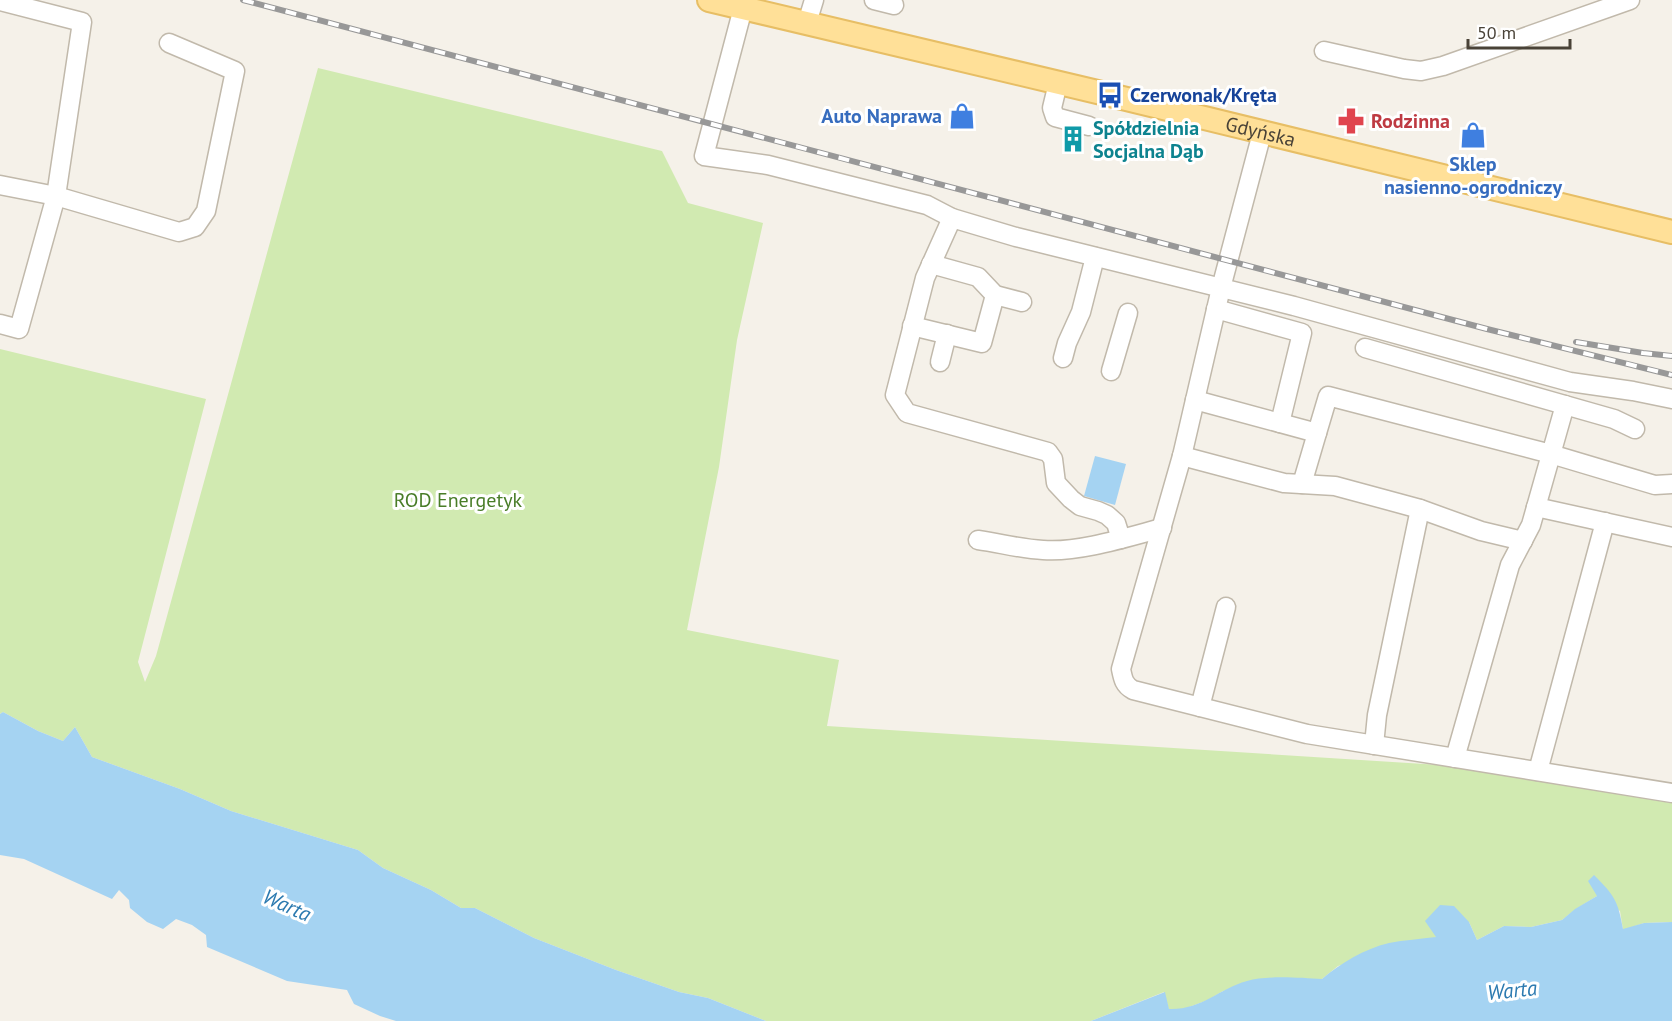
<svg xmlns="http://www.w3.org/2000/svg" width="1672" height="1021" font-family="'PT Sans',sans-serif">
  <rect width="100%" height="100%" fill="#f5f1e9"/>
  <path fill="#d1eab1" d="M318,68l344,83 26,52 75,20 -26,117 -18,127 -32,163 152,30 -12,66 613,39 232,38v119l-28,1 -21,7 -3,-19 -23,-15 -21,13 -14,11 -31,7 -27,-1 -27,14 -8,-18 -32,15 -99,29 -16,13 -99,12 -15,9 -24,9 -15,1 -5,-18 -73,29h-325l-58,-23 -29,-6 -63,-22 -82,-32 -59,-30h-14l-30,-18 -48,-22 -25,-18 -127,-39 -51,-22 -88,-32 -17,-30 -12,14 -25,-10 -35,-19 -3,2v-365l206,50 -68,263 7,20 11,-26z"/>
  <g fill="#a5d3f2">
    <path d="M1095,456l31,8 -11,41 -31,-9z"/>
    <path d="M3,712l35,19 25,10 12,-14 17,30 88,32 51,22 127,39 25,18 48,22 30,18h14l59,30 82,32 63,22 29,6 58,23h-370l-16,-5 -26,-12 -7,-14 -60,-9 -80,-34 -1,-12 -14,-10 -16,-6 -13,10 -16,-7 -17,-14 -1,-8 -10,-10 -7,9 -88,-40 -24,-4v-141z"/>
    <path d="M1594,875c21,21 24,26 29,54l21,-6 28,-1v99h-581l74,-29 4,17c33,1 49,-20 78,-28 21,-6 53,-3 75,-2 19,-16 42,-30 67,-36 15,-3 32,-4 47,-6l-11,-16 15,-16 14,1 15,16 8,18 27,-14 27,1 31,-7 13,-11 22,-13 -9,-15z"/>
  </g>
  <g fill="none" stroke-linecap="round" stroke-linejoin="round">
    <g stroke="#c1b9ab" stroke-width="21">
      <g id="minor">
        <path d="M874,0l20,5"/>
        <path d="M0,1l82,21 -26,174 -37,133 -19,-5"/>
        <path d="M743,8l-39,148 64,9 159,40 25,13 64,19 278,69 276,76 63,9 39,8"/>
        <path d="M807,23l7,-23"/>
        <path d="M1324,51l80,18 17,2 22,-5 187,-66"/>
        <path d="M1058,83l-6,25 3,9 34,9"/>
        <path d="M1262,133l-41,155 -39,168 -61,213c2,10 3,16 12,21l174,44 365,59"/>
        <path d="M0,185l56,11 123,36 16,-5 11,-16 29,-140 -66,-28"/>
        <path d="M952,218l-27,60 -30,117 12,18 141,39 5,7 3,24 15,16 9,7 18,5 9,4 9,8 5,16"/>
        <path d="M931,264l47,13 17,18 27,7"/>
        <path d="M1216,309l86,24 -22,90"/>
        <path d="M912,326l70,17 13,-48"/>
        <path d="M1365,348l249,71 21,10"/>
        <path d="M1063,358l4,-15 14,-31 14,-55"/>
        <path d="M940,362l7,-28"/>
        <path d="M1111,371l17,-58"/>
        <path d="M1195,400l122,33 -15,51"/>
        <path d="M1317,433l11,-37 223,58 104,31 17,-1"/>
        <path d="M1182,456l102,27 51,3 85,23 61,22 42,10"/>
        <path d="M1536,507l136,30"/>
        <path d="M978,540c22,3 43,9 65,10 35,3 85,-13 119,-22"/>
        <path d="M1200,707l26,-100"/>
        <path d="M1374,745l3,-30 43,-206"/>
        <path d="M1455,758l55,-193 21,-40 34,-120"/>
        <path d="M1538,771l67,-249"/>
      </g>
    </g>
    <g stroke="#e7be65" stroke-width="26">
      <g id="major">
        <path id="s1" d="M709,0l401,95 562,137"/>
      </g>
    </g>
    <use href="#minor" stroke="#fff" stroke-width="18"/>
    <use href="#major" stroke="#ffe098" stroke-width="22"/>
    <g stroke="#989898" stroke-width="6">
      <g id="rail">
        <path d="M243,0l1244,329 185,46"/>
        <path d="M1576,342l67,11 29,3"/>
      </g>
    </g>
    <use href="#rail" stroke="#fff" stroke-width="4" stroke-dasharray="11" stroke-linecap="butt"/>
  </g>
  <defs>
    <g id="bus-bare" transform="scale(2.07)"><path d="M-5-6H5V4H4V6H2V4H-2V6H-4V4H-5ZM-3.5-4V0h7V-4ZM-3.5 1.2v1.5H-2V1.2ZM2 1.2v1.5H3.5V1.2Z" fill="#1a4fb4" stroke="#fff" stroke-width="2.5" paint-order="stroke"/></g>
    <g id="shop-bare" transform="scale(2.07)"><path d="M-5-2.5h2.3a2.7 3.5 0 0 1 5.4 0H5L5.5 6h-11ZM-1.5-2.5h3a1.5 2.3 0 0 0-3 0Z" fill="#3f7fe0" stroke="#fff" stroke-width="2.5" paint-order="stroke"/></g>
    <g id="pharmacy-bare" transform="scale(2.07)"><path d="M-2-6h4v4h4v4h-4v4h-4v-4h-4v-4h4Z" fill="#e0444e" stroke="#fff" stroke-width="2.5" paint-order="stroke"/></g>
    <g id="building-bare" transform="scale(2.07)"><path d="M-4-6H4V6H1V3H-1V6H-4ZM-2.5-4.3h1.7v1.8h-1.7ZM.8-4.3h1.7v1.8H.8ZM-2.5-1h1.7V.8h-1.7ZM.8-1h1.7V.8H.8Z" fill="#0f9aa8" stroke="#fff" stroke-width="2.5" paint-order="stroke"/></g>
  </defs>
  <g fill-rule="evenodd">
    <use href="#bus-bare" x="1110" y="95"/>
    <use href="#shop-bare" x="962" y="116"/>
    <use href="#pharmacy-bare" x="1351" y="121"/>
    <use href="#shop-bare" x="1473" y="135"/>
    <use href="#building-bare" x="1073" y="139"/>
  </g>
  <g text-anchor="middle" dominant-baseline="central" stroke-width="6" stroke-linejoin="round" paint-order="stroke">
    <g font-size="20" font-weight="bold" fill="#164399" stroke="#fff" text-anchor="start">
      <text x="1130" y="95">Czerwonak/Kręta</text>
    </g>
    <g font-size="20" font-weight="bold" fill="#366cbe" stroke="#fff" text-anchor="end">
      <text x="942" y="116">Auto Naprawa</text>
      <text x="1473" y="164" text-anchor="middle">Sklep<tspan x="1473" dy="23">nasienno-ogrodniczy</tspan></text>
    </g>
    <g font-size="20" font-weight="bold" fill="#be3a42" stroke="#fff" text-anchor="start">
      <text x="1371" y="121">Rodzinna</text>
    </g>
    <g font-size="20" font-weight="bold" fill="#0d838f" stroke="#fff" text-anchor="start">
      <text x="1093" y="128">Spółdzielnia<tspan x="1093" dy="23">Socjalna Dąb</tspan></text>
    </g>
    <g font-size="20" fill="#494237" stroke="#fff">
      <text stroke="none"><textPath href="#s1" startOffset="567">Gdyńska</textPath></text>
    </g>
    <g font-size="20" fill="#497d28" stroke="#fff">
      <text x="458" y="500">ROD Energetyk</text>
    </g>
    <g font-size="21" font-style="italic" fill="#2c7ab0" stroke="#fff">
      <text transform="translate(287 905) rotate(24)">Warta</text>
      <text transform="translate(1512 990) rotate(-6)">Warta</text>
    </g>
  </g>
  <path d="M1468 39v9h102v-9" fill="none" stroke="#494237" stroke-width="3"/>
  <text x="1477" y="39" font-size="18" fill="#494237" stroke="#ffffff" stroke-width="4.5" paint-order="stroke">50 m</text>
</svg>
